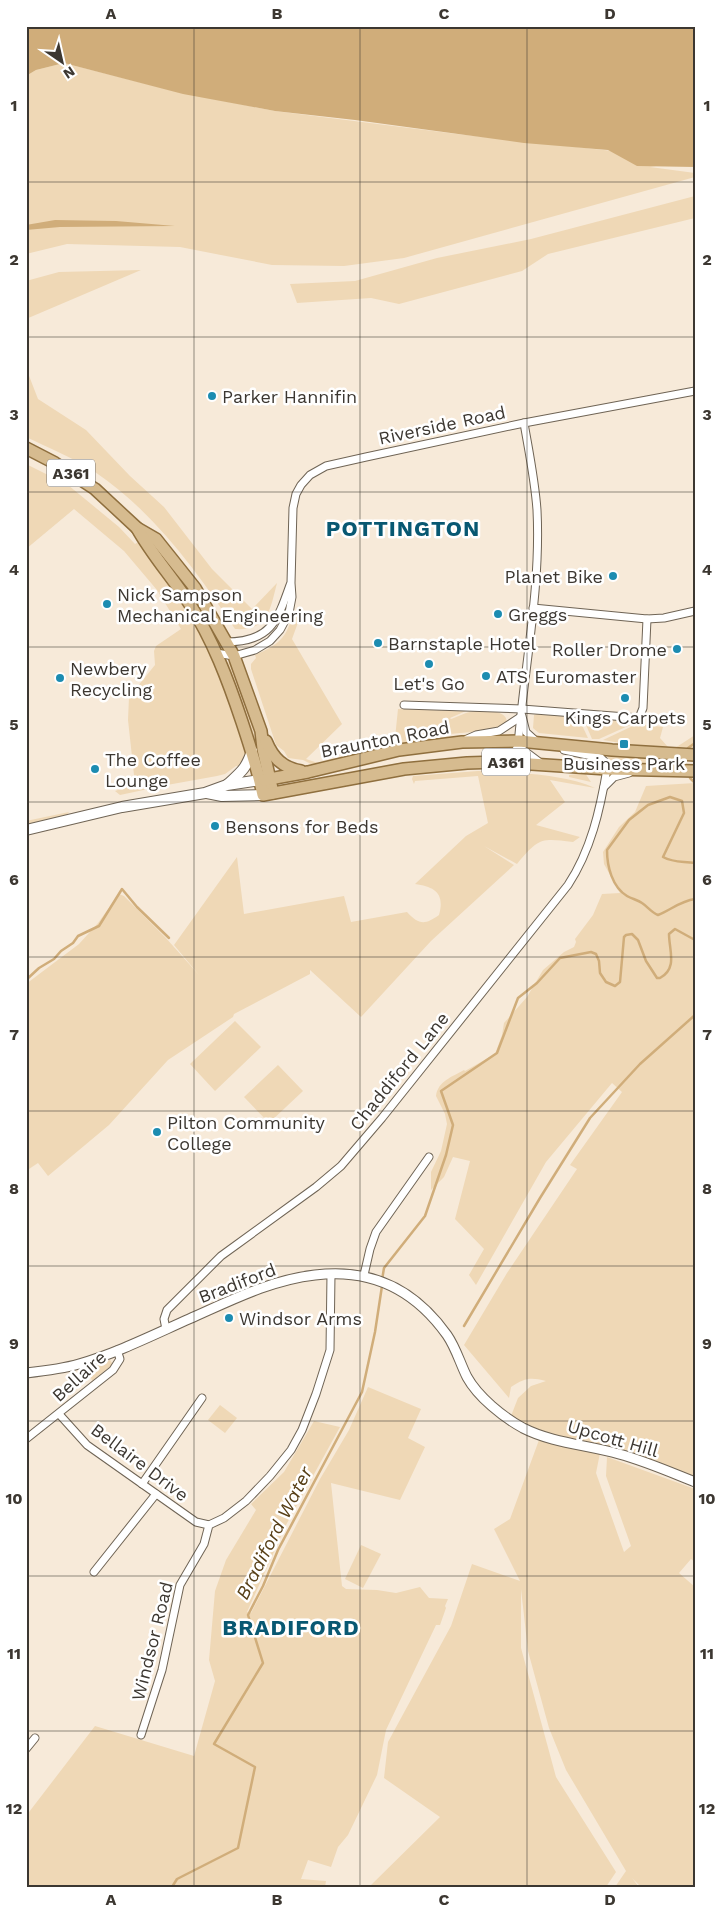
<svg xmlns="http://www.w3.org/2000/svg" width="721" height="1913" font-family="'Work Sans',sans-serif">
  <rect width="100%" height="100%" fill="#f7ead9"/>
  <g fill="#efd8b6">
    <path d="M64,63l114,29 97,19 182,23 238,26 -45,7 45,6v4l-291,81 -60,8 -72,-1 -92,-18 -113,-3 -41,10v-178l10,-6z"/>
    <path d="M695,196v22l-147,36 -26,17 -123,33 -28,-6 -74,5 -7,-19 65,-3 82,-23 94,-19z"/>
    <path d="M141,270l-115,49v-38l33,-9z"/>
    <path d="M26,368l12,31 48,31 44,46 34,31 48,62 40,40 25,-26c-7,27 -9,48 -42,46 -38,-58 -82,-118 -140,-157 -21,-14 -46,-24 -69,-35z"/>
    <path d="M26,464l42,21 51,42 16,17 5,-3 55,78 29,62 23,72 -4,13h-7l-11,8 -8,2 -50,9 -47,10 -5,-4 20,-7 -7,-64 1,-23 26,-32 -1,-14 2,-5 25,-17 -24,-39 -33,-39 -50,-42 -48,40z"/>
    <path d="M296,616l4,1 -8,22 50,85 -36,35 12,4 -5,2 -10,-5 -15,-2 -4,-7 -8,-6 -25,-76v-5l5,-6 -1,-3c11,-5 23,-10 30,-21 4,-7 5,-13 11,-18z"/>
    <path d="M226,661l4,2c14,35 26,68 31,105l-13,-49z"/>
    <path d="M398,709l68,2 -16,7 1,1c6,-2 13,-6 19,-7 10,-2 41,-3 36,12l-13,6 -43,4 -56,13 -2,-3 2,-4 6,-3 -5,1z"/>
    <path d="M537,714l38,3 4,2 9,19 -49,-5 -6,-5 1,-13z"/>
    <path d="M583,718h2l52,4 -38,17h-7z"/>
    <path d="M637,724l26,3 -3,11 8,9 -1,4 -64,-11z"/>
    <path d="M695,735v16l-23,-1z"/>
    <path d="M597,754l85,5 1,7 -71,-1 -5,-9z"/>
    <path d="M478,771c32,1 89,3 117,17l-45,-8 15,22 -29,23 44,12 -7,5c-33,-4 -34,-4 -56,22l-33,-18 30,19 -83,76 -70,76 -51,-47v4l-76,40 -1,3 -65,43 -59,65 -61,51 -10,-13 -12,8v-187l53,-40 19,-21 21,-29 5,2 41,41 34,38 -25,-30 63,-88 7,57 100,-18 7,26 56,-10c12,13 18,13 32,3 6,-22 -4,-28 -24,-31l51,-48 22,-13 -10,-47 -63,5 -1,3 -2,-5 1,-3z"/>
    <path d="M585,773l6,9 -22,-5v-2z"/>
    <path d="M695,783v694l-76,-26 -77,-19 -31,-16 7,-18 13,-12 15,-5c-16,-4 -21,-3 -35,6l-2,11 -45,-53 43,-72 70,-104 -7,-4 52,-73 -10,-9 -66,79 -70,123 -7,-10 15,-26 -29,-30 15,-58 -17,-4 -9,20 -13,13v-18l10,-21 6,-27 -2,-10 -9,-18c2,-15 16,-19 28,-26l1,1 30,-17 7,-19 2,-12 23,-26 16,-27 21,-18 10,-5 2,-5 -1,-3 18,-24 9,-21 18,-1 -16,-29 -1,-12 16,-25 16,-15 11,-26z"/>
    <path d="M69,812l-3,4 -40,9v-4z"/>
    <path d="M235,1021l26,26 -46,44 -25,-27z"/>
    <path d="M278,1065l25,26 -34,32 -25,-26z"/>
    <path d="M110,1360l2,3v2l-20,16 -4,-13z"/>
    <path d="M368,1387l53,22 -13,29 17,9 -25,53 -69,-17 11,103 4,3 31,1 19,3 24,-6 9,11 19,1 -3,7 1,2 -6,17h-4l-50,105 -9,45 -29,60 -10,12 -7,20 -23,-7 -7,19 25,2 -1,6h-299v-71l69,-90 99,30 21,-75 -6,-21 6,-69 11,-31 30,-50 -5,-6 33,-32 30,-51 26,6 -54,98 -39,87 4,1 69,-134 29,-49z"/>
    <path d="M220,1405l17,13 -12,15 -17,-13z"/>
    <path d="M539,1440l61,13 -4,20 28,79 7,-6 -25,-70 1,-19 88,32v73l-4,-3 -12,14 16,14v300h-54l-9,-9 7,9h-24l11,-16 -60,-101 -17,-42 -21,-77 -7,-62v59l35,129 60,95 -10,15h-237l71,-70 -56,-39 4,-36 63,-116 21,-62 48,17 -26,-52 16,-10z"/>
    <path d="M361,1545l20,9 -18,34 -18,-9z"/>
  </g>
  <g fill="#d0ad7a">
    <path d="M26,26h669v141l-58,-1 -29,-16 -84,-7 -169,-23 -80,-9 -92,-17 -119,-31 -28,7 -10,6z"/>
    <path d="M55,220l61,1 59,5 -115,1 -34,3v-5z"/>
  </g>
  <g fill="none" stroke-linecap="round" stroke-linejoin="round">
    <g stroke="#d0ad7a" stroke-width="2.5">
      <path d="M688,748l7,-5"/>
      <path d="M690,778l5,5"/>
      <path d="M695,863c-12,-2 -21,0 -32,-6l21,-44 -2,-12 -12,-4 -22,8 -19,15 -22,30c0,16 5,37 20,46 5,3 11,4 15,7 6,4 9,9 16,12 13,-5 22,-14 37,-16"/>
      <path d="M26,980l13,-12 15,-9 7,-8 12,-8 5,-7 21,-10 23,-37 15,18 32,31"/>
      <path d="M382,1280l2,-12 41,-52 21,-61 7,-30 -12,-34 56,-38 21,-55 19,-15 23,-25 31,-6 5,2 3,7 1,12 6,9 9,4 5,-4 4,-45 2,-2 6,-1 6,6 8,21 11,17h3c18,-10 9,-28 9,-44l6,-5 20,11"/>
      <path d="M464,1326l76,-128 50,-80 50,-54 55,-49"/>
      <path d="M172,1887l5,-8 61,-31 17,-81 -41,-23 49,-81 -15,-48 15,-29 15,-36 84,-158 13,-60 7,-46"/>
    </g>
    <g stroke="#6f6455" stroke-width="9">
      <g id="minor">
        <path d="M533,608l114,11 17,-1 31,-7"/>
        <path d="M226,642c44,0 51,-20 64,-57"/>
        <path d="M216,653l18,3 21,-6 15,-9 10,-11 9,-17 3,-16 -1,-14 2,-75 3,-14 5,-9 9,-10 16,-9 40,-9 158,-34 171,-32"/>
        <path d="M404,705l118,4 117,9 4,-10 4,-89"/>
        <path d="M467,739l9,-4 23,-4 23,-15 4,16 11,10"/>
        <path d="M518,746l24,18"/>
        <path d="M503,761l10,-6 5,-9c6,-78 23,-157 19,-236 -2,-29 -8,-58 -13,-87"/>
        <path d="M604,787l10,-10 15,-4"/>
        <path d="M364,1275l6,-26 6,-17 53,-75"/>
        <path d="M166,1329l-2,-10 3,-9 54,-54 95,-69 25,-21 41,-48 186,-233c23,-35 32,-75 39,-116l-2,-7 -4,-4 -37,-8"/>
        <path d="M59,1414l28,31 109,77 13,3"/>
        <path d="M26,1439l87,-69 7,-11 -3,-9"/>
        <path d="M142,1484l60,-86"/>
        <path d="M94,1572l62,-78"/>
        <path d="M141,1735l21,-65 18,-85 24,-41 5,-19 15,-7 22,-17 24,-25 21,-26 11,-20 14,-36 14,-44 1,-76"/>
        <path d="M26,1749l9,-11"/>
      </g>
    </g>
    <g stroke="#6f6455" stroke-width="11">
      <path id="tertiary" d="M26,1373c18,-2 36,-4 53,-9 38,-11 74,-29 110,-45 41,-18 81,-39 126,-44 56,-7 100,15 132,60 9,13 13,28 20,42 11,20 36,40 56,51 29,15 65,17 96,26 26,7 51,18 76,28"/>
    </g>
    <g stroke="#6f6455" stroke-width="12">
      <g id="secondary">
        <path d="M228,784c13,-12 18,-15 24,-33"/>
        <path d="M207,793l15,3 41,-1"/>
        <path d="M26,830l96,-23 83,-14 22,-8 33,-5"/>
      </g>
    </g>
    <g stroke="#8f6f3e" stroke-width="14">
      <g id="primary">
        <path d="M26,448l29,15 40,26 42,39 19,11 39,49 39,68 27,75 2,18 10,44"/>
        <path d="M137,528c15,27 35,49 52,75 24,37 39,77 53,119 8,24 16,48 21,73l141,-26 63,-6 32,-1 108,7 88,2"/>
        <path d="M266,741c7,17 17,27 35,30"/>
        <path d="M264,780l44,-8 91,-22 63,-8 57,-1 93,9 83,5"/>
      </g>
    </g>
    <use href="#minor" stroke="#fff" stroke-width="7"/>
    <use href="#tertiary" stroke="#fff" stroke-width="9"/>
    <use href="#secondary" stroke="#fff" stroke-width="10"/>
    <use href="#primary" stroke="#d6bb8f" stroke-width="11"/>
  </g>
  <path fill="none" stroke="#3c3731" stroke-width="1" stroke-opacity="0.55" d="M194,26v1861M360,26v1861M527,26v1861M26,182h669M26,337h669M26,492h669M26,647h669M26,802h669M26,957h669M26,1111h669M26,1266h669M26,1421h669M26,1576h669M26,1731h669"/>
  <g fill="#1c8cb1" stroke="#fff" stroke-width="2">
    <circle cx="212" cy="396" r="5"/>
    <circle cx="613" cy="576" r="5"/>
    <circle cx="107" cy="604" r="5"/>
    <circle cx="498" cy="614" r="5"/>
    <circle cx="378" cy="643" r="5"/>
    <circle cx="677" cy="649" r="5"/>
    <circle cx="429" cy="664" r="5"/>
    <circle cx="486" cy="676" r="5"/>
    <circle cx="60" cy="678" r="5"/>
    <circle cx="625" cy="698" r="5"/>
    <rect x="619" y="739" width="10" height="10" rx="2.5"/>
    <circle cx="95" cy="769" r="5"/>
    <circle cx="215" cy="826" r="5"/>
    <circle cx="157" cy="1132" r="5"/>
    <circle cx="229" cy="1318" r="5"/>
  </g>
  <g text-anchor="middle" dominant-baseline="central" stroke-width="5" stroke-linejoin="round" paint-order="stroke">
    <g fill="#fff" stroke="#76736f" stroke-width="1">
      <rect x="47" y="459.5" width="48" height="27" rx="4"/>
      <rect x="482" y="748.5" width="48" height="27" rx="4"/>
    </g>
    <g font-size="16" font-weight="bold" fill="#3c3731">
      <text x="71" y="473">A361</text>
      <text x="506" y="762">A361</text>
    </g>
    <g font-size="18" fill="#3c3731" stroke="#fff" text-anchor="start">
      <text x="222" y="396">Parker Hannifin</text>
      <text x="603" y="576" text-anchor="end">Planet Bike</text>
      <text x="117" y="594">Nick Sampson<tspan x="117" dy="21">Mechanical Engineering</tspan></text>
      <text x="508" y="614">Greggs</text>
      <text x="388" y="643">Barnstaple Hotel</text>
      <text x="667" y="649" text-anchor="end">Roller Drome</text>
      <text x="70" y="668">Newbery<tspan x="70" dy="21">Recycling</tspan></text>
      <text x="496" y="676">ATS Euromaster</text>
      <text x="429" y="683" text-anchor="middle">Let's Go</text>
      <text x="625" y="717" text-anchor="middle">Kings Carpets</text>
      <text x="105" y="759">The Coffee<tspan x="105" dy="21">Lounge</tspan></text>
      <text x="624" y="763" text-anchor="middle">Business Park</text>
      <text x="225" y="826">Bensons for Beds</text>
      <text x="167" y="1122">Pilton Community<tspan x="167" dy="21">College</tspan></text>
      <text x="239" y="1318">Windsor Arms</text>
    </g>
    <g font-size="18" fill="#3c3731" stroke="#fff">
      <text transform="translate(442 425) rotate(-12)">Riverside Road</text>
      <text transform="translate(385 739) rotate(-11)">Braunton Road</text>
      <text transform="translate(399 1071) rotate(-51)">Chaddiford Lane</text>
      <text transform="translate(237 1283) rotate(-21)">Bradiford</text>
      <text transform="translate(79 1376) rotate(-42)">Bellaire</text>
      <text transform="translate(613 1438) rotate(16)">Upcott Hill</text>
      <text transform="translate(140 1462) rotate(37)">Bellaire Drive</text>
      <text transform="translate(152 1641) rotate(-76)">Windsor Road</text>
    </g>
    <g font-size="19" font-style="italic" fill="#584018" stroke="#fff">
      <text transform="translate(274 1533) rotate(-63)">Bradiford Water</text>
    </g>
    <g font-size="22" font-weight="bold" letter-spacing="1" fill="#085872" stroke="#fff">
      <text x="403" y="528">POTTINGTON</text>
      <text x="291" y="1627">BRADIFORD</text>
    </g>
  </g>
  <rect width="721" height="1913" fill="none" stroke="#ffffff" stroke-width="55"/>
  <g transform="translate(62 62) rotate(146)" stroke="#ffffff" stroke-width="4" paint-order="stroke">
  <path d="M0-4L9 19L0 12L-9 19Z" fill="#3c3731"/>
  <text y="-8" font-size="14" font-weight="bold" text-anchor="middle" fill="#3c3731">N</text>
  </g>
  <rect x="28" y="28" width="666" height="1858" fill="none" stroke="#3c3731" stroke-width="2"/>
  <g font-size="16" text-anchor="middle" font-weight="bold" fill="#3c3731">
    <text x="111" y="19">A</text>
    <text x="277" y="19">B</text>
    <text x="444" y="19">C</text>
    <text x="610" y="19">D</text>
    <text x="14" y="111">1</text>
    <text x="707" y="111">1</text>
    <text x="14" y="265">2</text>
    <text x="707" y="265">2</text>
    <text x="14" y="420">3</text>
    <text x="707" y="420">3</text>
    <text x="14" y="575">4</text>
    <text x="707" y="575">4</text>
    <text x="14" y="730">5</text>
    <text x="707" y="730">5</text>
    <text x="14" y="885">6</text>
    <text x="707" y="885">6</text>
    <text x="14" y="1040">7</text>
    <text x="707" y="1040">7</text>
    <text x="14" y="1194">8</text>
    <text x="707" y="1194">8</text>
    <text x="14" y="1349">9</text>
    <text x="707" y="1349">9</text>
    <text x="14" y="1504">10</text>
    <text x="707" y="1504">10</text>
    <text x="14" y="1659">11</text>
    <text x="707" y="1659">11</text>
    <text x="14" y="1814">12</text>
    <text x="707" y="1814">12</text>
    <text x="111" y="1905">A</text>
    <text x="277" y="1905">B</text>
    <text x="444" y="1905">C</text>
    <text x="610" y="1905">D</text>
  </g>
</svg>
